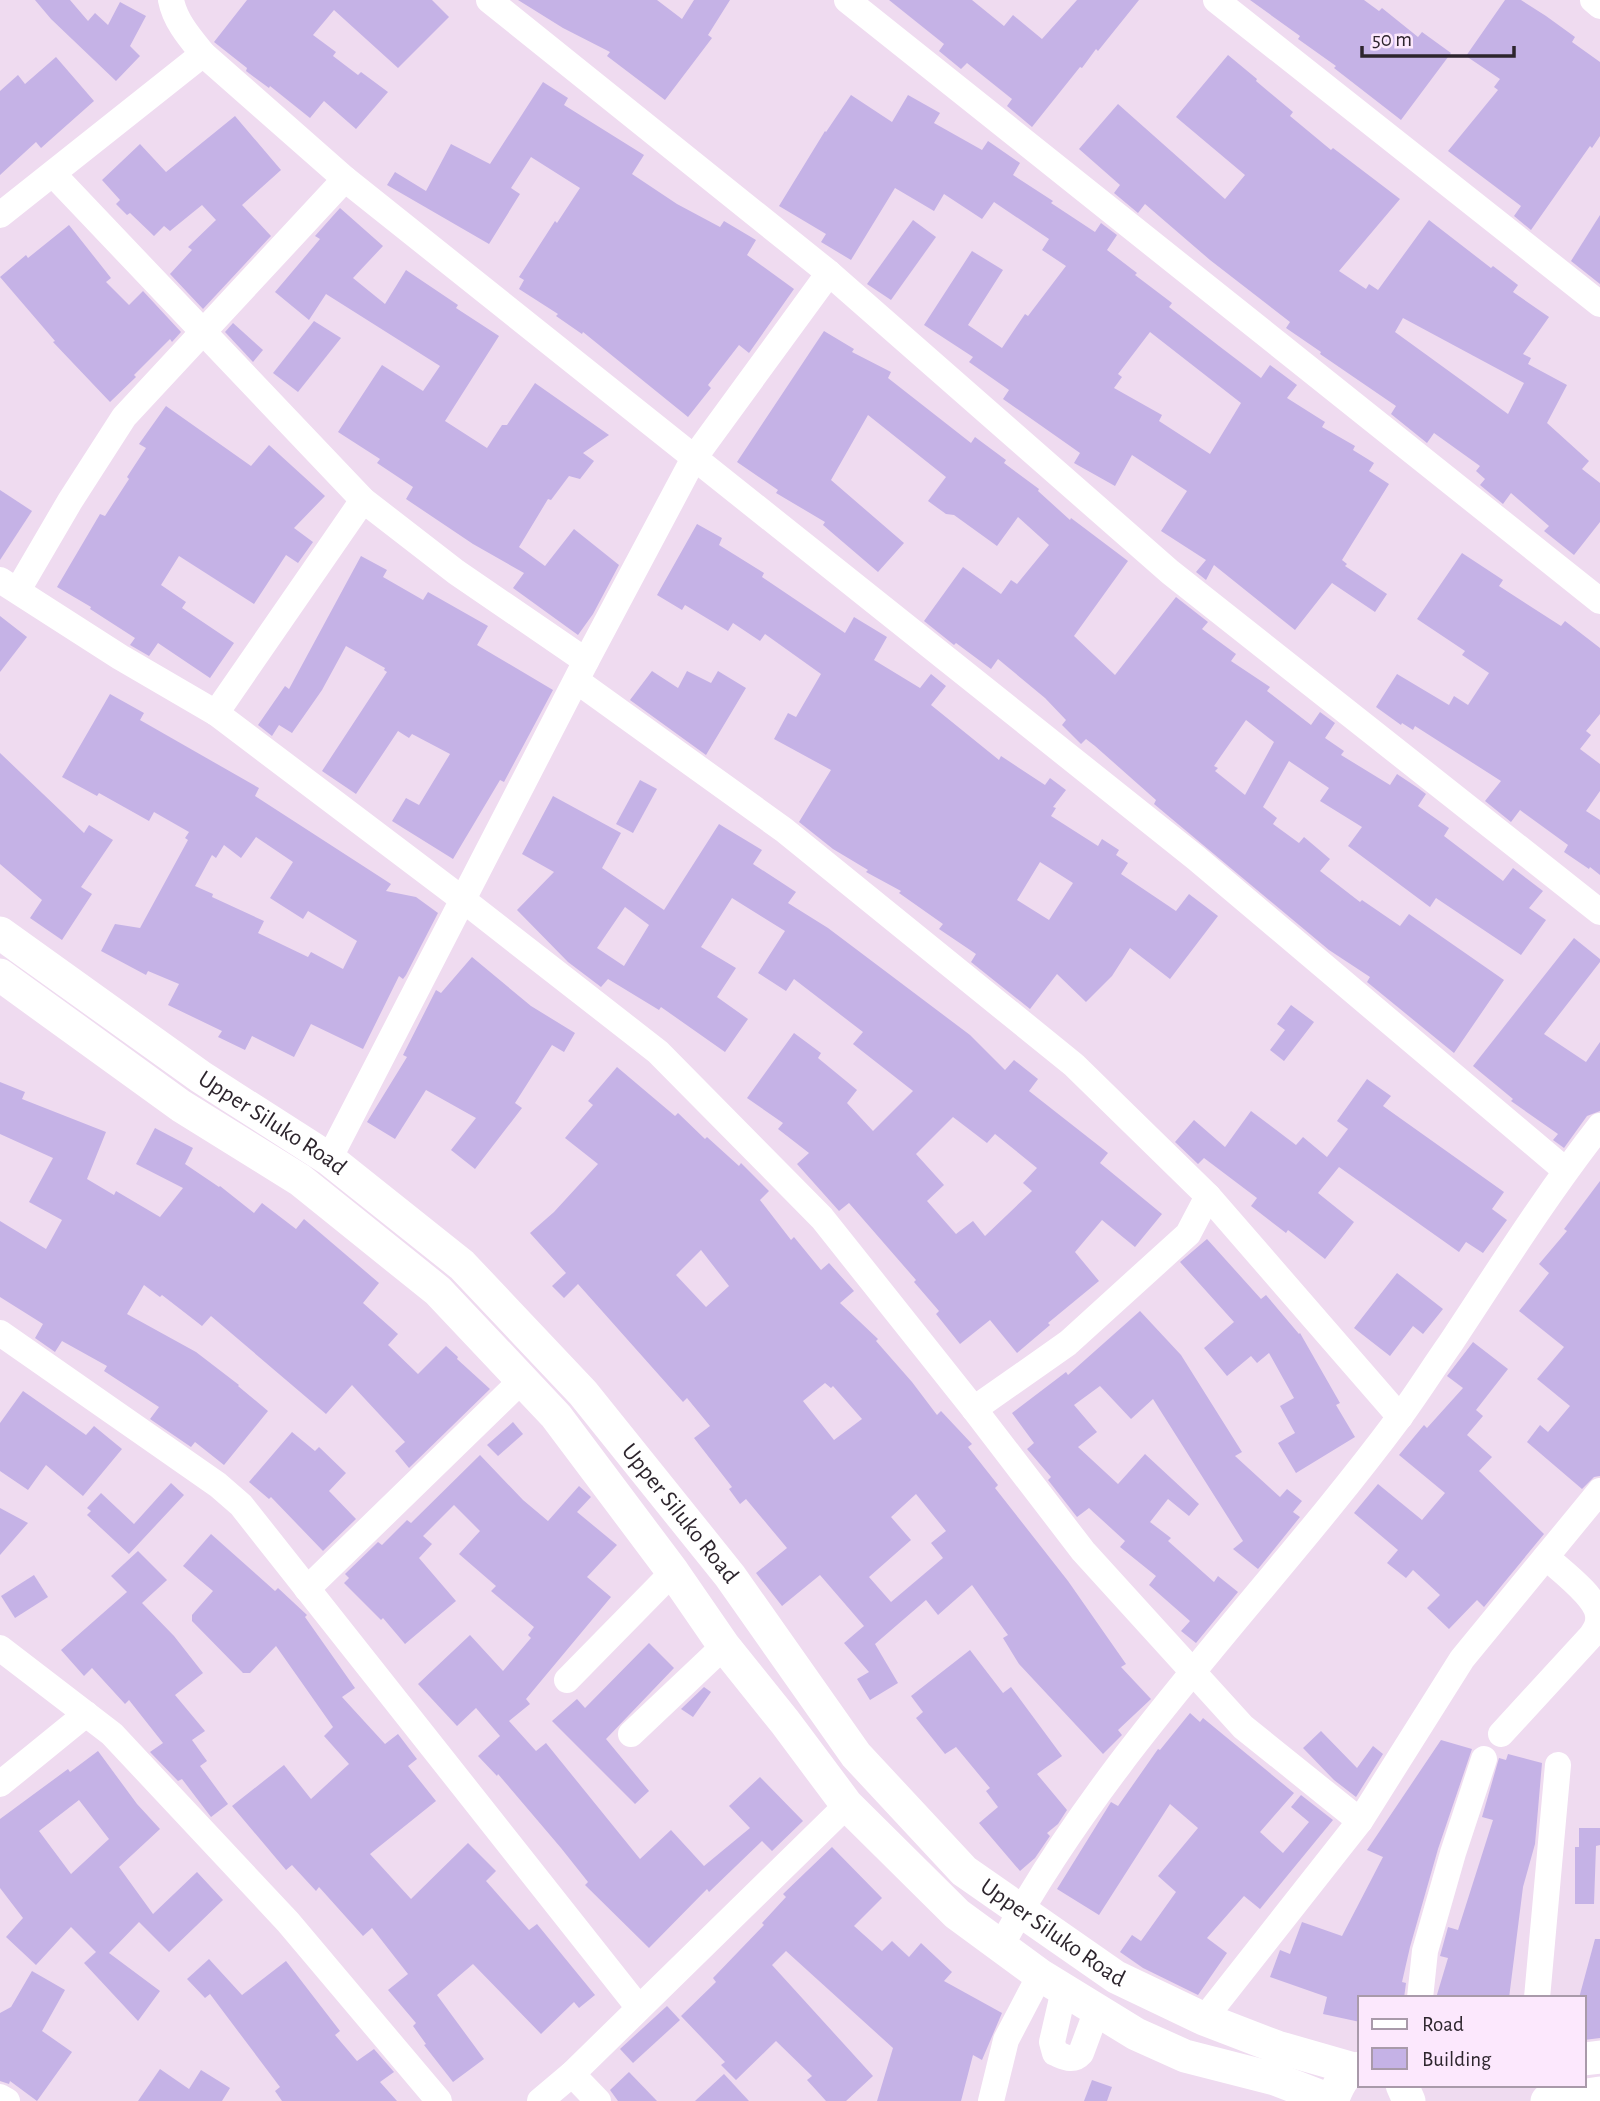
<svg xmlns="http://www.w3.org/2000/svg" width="1600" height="2101" font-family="'Alegreya Sans',sans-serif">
  <rect width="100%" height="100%" fill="#efdbf0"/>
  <g fill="#c5b2e6" fill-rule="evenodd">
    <path d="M35,0h35l18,21 7,-8 13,12 12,-23 26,14 -16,30 10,10 -24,25 -65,-62z"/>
    <path d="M247,0h185l17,17 -51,51 -64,-58 -21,25 23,17 -3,4 25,19 3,-3 27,20 -32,37 -32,-28 -14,17 -40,-32 -1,2 -19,-14 -4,-3 1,-3 -33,-26z"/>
    <path d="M518,0h139l25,19 12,-19h36l-22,35 4,3 -47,62 -58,-44 3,-4 -47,-24z"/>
    <path d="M889,0h83l32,26 9,-11 29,24 35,-39h62l-41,51 -2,-2 -14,19 -2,-1 -48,60 -25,-21 5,-7 -45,-36 -6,6 -22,-18 5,-7z"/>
    <path d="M1250,0h114l15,11 3,-3 36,29 4,-5 29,21 -50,67 -67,-52 2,-2 -38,-27 2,-3z"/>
    <path d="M1505,0h16l25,16 29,21 -3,5 28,20v74l-8,12 -2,-2 -59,84 -17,-14 7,-10 -73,-55 50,-61 -4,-3 6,-8 -34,-23z"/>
    <path d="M1228,55l29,24 -1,2 37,31 -3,4 41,34 2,-2 67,51 -61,72 27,18 3,-5 9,6 51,-70 62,48 2,-2 25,19 -5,7 36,25 -26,37 8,4 -3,6 39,21 -20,38 42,38 -7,8 18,14v39l-26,33 -30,-24 5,-5 -38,-33 -8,11 -23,-19 5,-6 -9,-8 4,-5 -46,-33 -7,10 -36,-29 5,-8 -76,-52 1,-2 -35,-24 4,-6 -80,-62 -65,-56 -7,9 -24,-20 6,-8 -41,-36 39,-45 107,95 20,-24 -69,-58zM1403,318l121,65 -16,31 -113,-82z"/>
    <path d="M56,57l38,44 -53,47 -5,-6 -36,33v-84l18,-16 7,9z"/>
    <path d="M543,82l25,16 -4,7 80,50 -12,19 45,30 43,23 4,-6 32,19 -9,15 47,34 -45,64 -10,-8 -31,40 3,3 -23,29 -105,-85 -1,2 -26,-18 2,-2 -39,-25 5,-9 -5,-3 36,-56 2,2 23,-35 -49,-31 -20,31 9,6 -31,50 -102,-59 8,-13 31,19 25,-47 39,20z"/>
    <path d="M851,95l41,27 16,-27 32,18 -6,10 48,27 6,-9 32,22 -7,12 40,26 -2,2 44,29 6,-9 16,12 -10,15 30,23 -2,2 37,28 -3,4 50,39 42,32 9,-13 27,20 -10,13 38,24 -3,5 33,19 -2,4 21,13 -5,8 20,13 -47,76 5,4 -2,2 42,28 -12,18 -43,-29 -37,47 -81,-65 -8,15 -10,-8 10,-12 -45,-29 26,-40 -55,-36 -17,31 -41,-23 6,-10 -77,-54 6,-9 -40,-28 4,-5 -49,-32 48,-74 31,19 -35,55 34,23 23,-34 3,2 38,-50 -24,-16 7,-11 -55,-37 -12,17 -38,-25 -10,17 -39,-23 -44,72 -30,-18 5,-8 -47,-28 46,-75 1,1zM1150,332l91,71 -31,51 -51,-33 3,-6 -48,-27 8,-11 -4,-3z"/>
    <path d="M235,116l46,54 -39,35 29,31 -68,73 -33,-35 22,-24 -4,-3 28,-27 -14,-15 -32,26 -6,-5 -10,10 -24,-23 -3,2 -11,-11 4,-4 -18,-20 38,-36 26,28z"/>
    <path d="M340,208l43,38 -30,32 32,26 21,-34 52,35 -2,3 43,28 -54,85 42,27 15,-23h5l28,-42 74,52 -26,18 11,8 -14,18 -11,-3 -18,24 -3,-1 -29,48 26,19 29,-37 45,36 -26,49 -15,21 -65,-47 11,-15 -51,-29 -67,-45 7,-12 -36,-24 3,-4 -42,-27 44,-67 41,26 17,-25 -114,-72 -17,26 -34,-28 45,-53 -5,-3z"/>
    <path d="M1600,215v69l-29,-23z"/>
    <path d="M913,220l23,17 -45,63 -24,-16z"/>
    <path d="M69,225l42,53 -5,4 23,23 14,-14 38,41 -9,10 -2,-3 -36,36 2,2 -26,25 -57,-60 2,-1 -55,-64 26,-22 2,3z"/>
    <path d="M314,321l27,17 -43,54 -25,-19z"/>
    <path d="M233,323l30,27 -10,12 -28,-30z"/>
    <path d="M824,331l30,18 -2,3 39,20 -3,6 83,65 4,-6 31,23 -2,3 35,26 -1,2 32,29 1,-2 57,43 -54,75 41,39 61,-78 32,25 -6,7 34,25 -5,7 39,26 -3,4 44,34 9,-13 15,11 -10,15 19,13 -3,4 49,30 7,-11 21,14 8,6 -8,12 31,22 -5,8 59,45 10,-13 30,23 -14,17 17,12 -25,35 -85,-57 -6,9 -82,-61 14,-19 -42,-26 9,-13 -40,-27 -26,46 14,11 -4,6 26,19 5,-6 26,22 -10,12 40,31 2,-2 38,26 9,-12 95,66 -50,73 -87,-71 3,-5 -41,-27 -175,-146 2,-4 -61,-54 -9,-7 -5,5 -19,-19 4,-5 -21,-22 -47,-39 -7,10 -35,-26 -2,2 -30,-24 39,-54 38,27 10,-14 6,4 32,-39 -31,-28 -21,29 -43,-31 -8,-1 -18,-13 18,-24 -78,-62 -37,65 73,63 -26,29 -55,-47 2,-3 -49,-29 2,-3 -41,-28zM1246,720l28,22 -29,53 -30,-24 3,-3 -4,-2z"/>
    <path d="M166,406l85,60 18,-21 56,51 -31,32 19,14 -15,21 -12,-8 -32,49 -75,-48 -18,29 25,17 -4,6 52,35 -24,35 -52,-35 -9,13 -19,-11 5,-7 -45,-29 1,-2 -34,-20 43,-73 5,2 24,-37 -2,-2 19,-29 -7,-4z"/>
    <path d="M0,490l32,21 -32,49z"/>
    <path d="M697,524l25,14 -3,7 45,28 -2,4 83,56 9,-16 33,20 -13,23 46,28 11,-14 15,12 -15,19 68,55 2,-4 44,29 5,-7 16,12 -13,17 3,1 -5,8 47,30 4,-7 17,11 -3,5 12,8 -7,11 55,37 13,-17 29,22 -48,63 -40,-31 -18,28 -26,26 -29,-28 -27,35 -59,-47 5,-8 -37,-25 4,-5 -44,-31 2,-2 -35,-19 2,-2 -35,-21 -34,-27 32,-52 -57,-31 14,-26 8,4 25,-43 -56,-40 -5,7 -27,-18 -5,8 -43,-26 -3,5 -25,-15zM1040,862l33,21 -24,37 -32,-20z"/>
    <path d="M1462,553l41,27 -4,6 62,40 4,-5 35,27v66l-14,17 5,4 -11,14 20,15v27l-14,20 14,9v55l-10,-8 -1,2 -25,-17 4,-7 -48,-35 -9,12 -26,-21 16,-20 -86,-55 -2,4 -11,-7 -1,2 -25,-18 21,-33 52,31 5,-9 14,9 21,-32 -27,-18 3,-4 -48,-32z"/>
    <path d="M361,556l26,14 -4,7 40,23 5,-8 60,34 -11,19 76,45 -49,92 -4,-2 -47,79 -61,-38 14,-23 13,7 31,-51 -38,-20 -3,4 -11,-7 -42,63 -34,-23 65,-99 -3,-2 1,-2 -39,-22 -24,44 -30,43 -13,-8 -7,11 -14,-11 27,-39 4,3z"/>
    <path d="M0,616l27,21 -27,35z"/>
    <path d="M652,671l26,17 9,-17 24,12 7,-12 28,17 -40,67 -76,-55z"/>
    <path d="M110,694l34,19 -4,7 119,68 -4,8 136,88 -5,7 30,6 22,16 -32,62 -3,4 -4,-3 -36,73 -52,-25 -17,33 -42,-21 -7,14 -27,-13 4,-6 -54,-26 11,-21 -31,-13 -2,4 -45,-24 14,-27 25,4 48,-88 -3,-2 4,-6 -35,-20 -5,9 -50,-28 -2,3 -35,-19zM256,837l37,25 -23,36 33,21 5,-8 49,30 -14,28 -32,-17 -3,5 -50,-24 6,-12 -52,-24 1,-3 -18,-8 17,-31 4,3 8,-13 17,13z"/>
    <path d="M0,753l84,80 5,-8 24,15 -32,47 11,7 -30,46 -32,-22 12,-18 -42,-36z"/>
    <path d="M640,780l17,9 -24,44 -17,-9z"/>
    <path d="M553,796l68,37 -19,35 62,42 55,-86 43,26 -9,14 43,28 -8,11 40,25 142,107 35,35 9,-10 24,19 -9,12 79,62 -8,10 62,51 -27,33 -33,-27 -27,32 24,29 -51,42 2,2 -33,28 -27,-33 -30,24 -24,-30 3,-3 -25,-29 2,-2 -67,-77 -10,8 -42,-47 12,-11 -31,-24 5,-6 -36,-25 47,-65 27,20 -3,5 39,32 -10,13 26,28 40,-40 -60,-47 10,-12 -69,-53 -8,12 -28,-18 27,-42 -53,-33 -31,49 35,21 -19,29 31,22 -23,33 -64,-45 -2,3 -51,-31 -7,8 -33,-25 -51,-52 37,-38 -32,-18zM625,907l24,18 -25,41 -27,-18zM953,1117l34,26 8,-9 42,34 -14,15 9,8 -47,45 -12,-15 -17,13 -29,-33 17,-16 -28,-31z"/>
    <path d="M1574,938l26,21v3l-56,72 42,28 14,-20v69l-13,5 -23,32 -11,-8 5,-6 -47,-33 2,-2 -40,-33z"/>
    <path d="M472,957l59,49 44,27 -11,19 -12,-7 -37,58 7,5 -47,61 -24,-19 25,-32 -50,-28 -31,49 -28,-17 40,-65 -4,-2 33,-65 5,3z"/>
    <path d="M1291,1005l23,17 -30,39 -14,-11 15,-20 -8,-6z"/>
    <path d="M617,1067l58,49 3,-3 27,26 2,-2 32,29 2,-3 28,28 -9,9 31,40 3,-3 27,33 8,-7 25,28 -14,12 38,36 -2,2 36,41 25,33 4,-4 31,33 -4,3 30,38 -3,3 73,93 58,83 -5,3 30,32 -33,31 4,5 -19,19 -84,-90 -16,-26 5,-3 -36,-50 -34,30 -12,-15 -51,44 23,39 -28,17 -13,-21 12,-7 -25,-29 20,-17 -44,-51 -38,31 -26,-33 31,-25 -41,-49 -6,5 -11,-15 3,-2 -38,-49 16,-12 -23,-28 -4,4 -105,-118 -14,14 -12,-12 14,-13 -36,-40 24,-21 44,-48 -33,-26 28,-33 -5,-4zM701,1250l28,36 -23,21 -30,-32zM825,1383l6,5 2,-2 29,33 -28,21 -31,-39zM916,1494l30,37 -15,12 12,15 -52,44 -22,-25 42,-37 -20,-23z"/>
    <path d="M1367,1079l24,17 -8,10 121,86 -12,17 15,11 -24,33 -17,-11 -7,10 -120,-85 -21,26 36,29 -29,37 -37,-29 -2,3 -35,-27 6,-8 -53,-40 -6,6 -23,-22 19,-22 31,27 26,-36 45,34 7,-8 24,20 21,-28 -11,-8z"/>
    <path d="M0,1082l25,10 -3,7 84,33 -19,47 27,16 2,-4 44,26 23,-29 -47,-24 19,-36 38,20 -8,16 34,23 1,-1 34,27 8,-10 34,26 8,-10 75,64 -16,20 35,31 -10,11 30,29 28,-28 12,11 -1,2 33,30 -81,79 -14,-17 10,-9 -53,-57 -26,29 -115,-98 -9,10 -40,-31 -2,2 -16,-12 -17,29 69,38 43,33 -1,1 30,25 -44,54 -29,-23 -4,5 -41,-28 9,-12 -55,-36 3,-5 -45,-25 -7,11 -20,-14 8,-14 -43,-27v-76l46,28 16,-29 -33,-18 24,-44 -53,-24z"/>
    <path d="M1600,1181v295l-6,1 -12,12 -55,-47 13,-17 8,7 22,-26 -33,-27 27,-32 -45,-36 30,-38 -10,-9 28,-33 -3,-2z"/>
    <path d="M1207,1239l54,60 5,-4 33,39 1,-1 40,70 -4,2 19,32 -59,36 -18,-30 17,-10 -15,-27 14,-8 -25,-45 -12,10 -6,-7 -24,20 -23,-28 30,-26 -54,-60z"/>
    <path d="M1397,1273l46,36 -20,25 -10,-8 -23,30 -36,-28z"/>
    <path d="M1140,1311l41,44 61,97 -7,4 45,41 7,-8 15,12 -9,11 7,5 -42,52 -25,-20 10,-8 -90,-142 -22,20 -31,-33 -26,19 23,27 -19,15 40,37 27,-30 54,50 -10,12 -21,-17 -18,23 21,16 -3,3 46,41 4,-6 20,16 -42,51 -15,-12 9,-10 -41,-36 7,-9 -36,-29 5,-6 -36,-33 -12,9 -29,-37 3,-3 -24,-28 7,-6 -22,-30 54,-41 2,3z"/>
    <path d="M1473,1342l35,27 -32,41 7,6 -16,19 25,22 -13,14 65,63 -60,73 -7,-7 -28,29 -22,-21 13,-13 -27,-25 -7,8 -19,-15 11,-13 -44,-37 24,-29 44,36 23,-27 -46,-38 25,-30 3,3 36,-40 -16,-12z"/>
    <path d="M23,1391l63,44 8,-9 28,23 -39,47 -37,-31 -18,25 -28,-19v-48z"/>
    <path d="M513,1422l10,12 -25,22 -11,-11z"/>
    <path d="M292,1432l23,19 4,-4 27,26 -17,18 27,28 -33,32 -52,-54 -2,2 -20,-17z"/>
    <path d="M480,1455l43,45 25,21 31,-35 12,11 -14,15 40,33 -30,32 24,20 -85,102 4,5 -21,17 27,30 10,-8 94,116 31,-29 33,36 46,-38 -21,-22 31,-29 43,44 -31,30 -10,-10 -53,51 -2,-3 -58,59 -64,-63 3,-3 -27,-34 -63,-74 -1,2 -19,-20 22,-20 -24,-28 -19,18 -39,-42 52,-49 33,36 28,-33 -3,-3 6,-8 -43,-36 5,-5 -37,-32 21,-23 -26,-26 -31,31 9,8 -13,14 37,43 -51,43 -22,-26 -2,2 -37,-37 5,-5 -4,-4 33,-32 4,3 25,-25 4,3z"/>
    <path d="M171,1483l13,12 -55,59 -42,-39 4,-4 -4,-3 14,-15 33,31z"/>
    <path d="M0,1508l28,15 -28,32z"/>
    <path d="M211,1534l64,57 3,-3 29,27 -2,2 50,71 -13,9 43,47 13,-10 19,25 -9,7 28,35 -66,53 41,45 57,-56 28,28 -10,10 43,49 8,-6 58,71 -16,13 -5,-6 -33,32 -68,-70 -36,31 47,64 -31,23 -29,-37 2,-1 -13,-18 3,-3 -28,-33 20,-16 -36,-46 -9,8 -44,-49 -3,4 -24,-26 -6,5 -54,-64 52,-41 27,34 38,-35 -25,-28 9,-9 -57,-81 -26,27h-7l-51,-52v-6l21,-24 -30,-25z"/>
    <path d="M138,1551l29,29 -25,23 32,33 29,37 -28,22 30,36 -13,9 15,21 -7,5 28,38 -17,13 -29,-38 -4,2 -28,-29 13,-9 -34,-43 -4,4 -33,-36 -8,8 -23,-26 66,-58 -16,-16z"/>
    <path d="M34,1575l14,22 -33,21 -14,-22z"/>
    <path d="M649,1643l25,25 -68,71 43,52 -14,13 -83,-83 25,-22 8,9z"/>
    <path d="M970,1650l33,43 8,-6 51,69 -25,18 30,36 -9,14 -11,9 3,3 -15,22 -15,13 -41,-48 19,-16 -12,-16 4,-3 -34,-41 -11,7 -29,-36 7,-6 -12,-16z"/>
    <path d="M704,1687l7,5 -18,25 -12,-8z"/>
    <path d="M1190,1713l10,9 3,-4 91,75 -34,39 23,21 26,-31 -18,-15 10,-12 32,25 -73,89 -16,-13 -37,42 20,15 -29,42 -55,-27 -23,-16 12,-17 9,6 35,-49 -18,-16 40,-48 -28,-24 -71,111 -42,-26 54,-87 7,4 40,-57 2,1z"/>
    <path d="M1321,1731l36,37 16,-22 10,8 -27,43 -22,-17 -31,-32z"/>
    <path d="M1441,1740l31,9 -34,100 -28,98 -8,35 4,1 -2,15h-44v24l-37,-8 4,-17 -57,-20 10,-27 10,4 12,-32 40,14 41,-79 -16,-7z"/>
    <path d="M98,1751l39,53 23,25 -41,38 34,47 44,-42 26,28 -54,52 -30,-30 -30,31 51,38 -22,30 -54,-58 12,-11 -25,-25 -35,38 -30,-28 17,-19 -23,-30v-69l68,-50 2,3zM79,1800l30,39 -38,35 -32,-43z"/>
    <path d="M1508,1754l34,9 -7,81 -12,43 -14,111h-73l12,-40 -8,-2 8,-29 10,3 35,-110 -11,-3 17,-59 7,2z"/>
    <path d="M1579,1828h21v17l-4,1 -2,58h-19v-57h4z"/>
    <path d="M832,1847l50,51 -28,28 28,25 10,-10 17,16 12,-14 31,29 -8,9 58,32 -20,47 -9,-5 -12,46h-84l16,-53 -107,-97 -14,14 101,111 -27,25h-20l-19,-21 5,-4 -36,-35 -40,39 -15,-15 4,-3 -44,-46 35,-34 -3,-4 51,-53 -2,-2 24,-26 -3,-3z"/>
    <path d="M1595,1939h5v99l-16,2v-42h-5z"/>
    <path d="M209,1959l33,36 44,-34 54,70 -5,4 22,26 17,-12 20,23 -14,10 17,19h-115l-7,-10 5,-4 -70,-93 -5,4 -18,-19z"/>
    <path d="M32,1971l33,19 -23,41 30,21 -35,49 -27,-20 -1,3 -9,-3v-68l11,-6z"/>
    <path d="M667,2006l13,14 -47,43 -13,-14z"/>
    <path d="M160,2069l29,20 12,-19 29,18 -8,13h-84z"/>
    <path d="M629,2072l28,29h-39l-8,-11z"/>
    <path d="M724,2074l25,27h-54z"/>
    <path d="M1092,2080l20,7 -5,14h-23z"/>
  </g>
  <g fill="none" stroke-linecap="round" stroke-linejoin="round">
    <g stroke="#fff" stroke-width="26">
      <path d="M171,0c4,21 19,38 32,54l142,125 851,679 369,312"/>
      <path d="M489,0l340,273 341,299 430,340"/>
      <path d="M847,0l753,601"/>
      <path d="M1216,0l384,304"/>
      <path d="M1593,0l7,6"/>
      <path d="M53,174l310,326 93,72 130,89"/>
      <path d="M0,215l203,-161"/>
      <path d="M0,580l120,77 96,56 246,186 196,153 164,166 152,191 109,142 160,176 117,94"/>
      <path d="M18,590l52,-89 54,-84 221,-238"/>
      <path d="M577,681l207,149 290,235 134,131 192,221"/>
      <path d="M216,713l147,-213"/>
      <path d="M329,1159l257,-498 108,-203 135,-185"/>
      <path d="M0,1333l218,152 23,20 398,503"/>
      <path d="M974,1409l94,-66 120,-109 20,-38"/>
      <path d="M307,1589l215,-209"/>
      <path d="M0,1648l112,86 176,188 151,179"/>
      <path d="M567,1680l106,-108"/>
      <path d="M631,1734l93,-88"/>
      <path d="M1501,1734l90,-98c5,-7 8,-12 7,-21 -2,-19 -38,-45 -52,-58"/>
      <path d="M0,1784l86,-70"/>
      <path d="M1001,1946c105,-195 267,-352 398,-528 18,-24 34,-50 51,-74 49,-74 96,-149 150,-218"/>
      <path d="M1064,1990l-12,52 3,11c10,4 18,9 26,0l16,-43"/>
      <path d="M1420,1998l5,-47 28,-98 31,-94"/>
      <path d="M1537,1998l21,-233"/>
      <path d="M1204,2019l156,-198 102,-162 138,-168"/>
      <path d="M572,2074l26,27"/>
      <path d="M0,2097l7,4"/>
      <path d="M540,2101l32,-27 275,-269"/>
      <path d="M991,2101l15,-61 34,-65"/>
    </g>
    <g stroke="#fff" stroke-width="33">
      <path id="s1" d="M0,933l201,144 128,82 133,106 121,128 147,183 126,179 108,116 152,106 88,42 73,28 77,22"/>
      <path d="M0,975l181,131 119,74 138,111 118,125 117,156 51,74 61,76 62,83 110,109 83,61 96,59 49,22 90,23 57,22c6,-15 11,-29 28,-33"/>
      <path d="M1584,2059l16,-2"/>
      <path d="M1402,2085l7,16"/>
      <path d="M1547,2101l53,-8"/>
    </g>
  </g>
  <g text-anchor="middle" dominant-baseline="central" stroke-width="5" stroke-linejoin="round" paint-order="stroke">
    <g font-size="24" fill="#2d252d" stroke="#fce8fd">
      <text stroke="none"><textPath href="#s1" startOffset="332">Upper Siluko Road</textPath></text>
      <text stroke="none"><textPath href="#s1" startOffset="900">Upper Siluko Road</textPath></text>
      <text stroke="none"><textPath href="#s1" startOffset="1466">Upper Siluko Road</textPath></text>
    </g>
  </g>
  <rect x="1358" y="1996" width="228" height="91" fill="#fce8fd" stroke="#a99aaa" stroke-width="2"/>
  <rect x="1372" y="2019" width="35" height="10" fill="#ffffff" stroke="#a99aaa" stroke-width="2"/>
  <text x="1422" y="2031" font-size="21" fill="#2d252d">Road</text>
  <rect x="1372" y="2048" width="35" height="21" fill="#c5b2e6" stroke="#a99aaa" stroke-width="2"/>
  <text x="1422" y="2066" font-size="21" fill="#2d252d">Building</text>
  <path d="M1362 46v10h152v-10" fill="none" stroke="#2d252d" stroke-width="3.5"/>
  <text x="1372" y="46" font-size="21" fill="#2d252d" stroke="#fce8fd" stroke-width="5" paint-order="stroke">50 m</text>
</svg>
